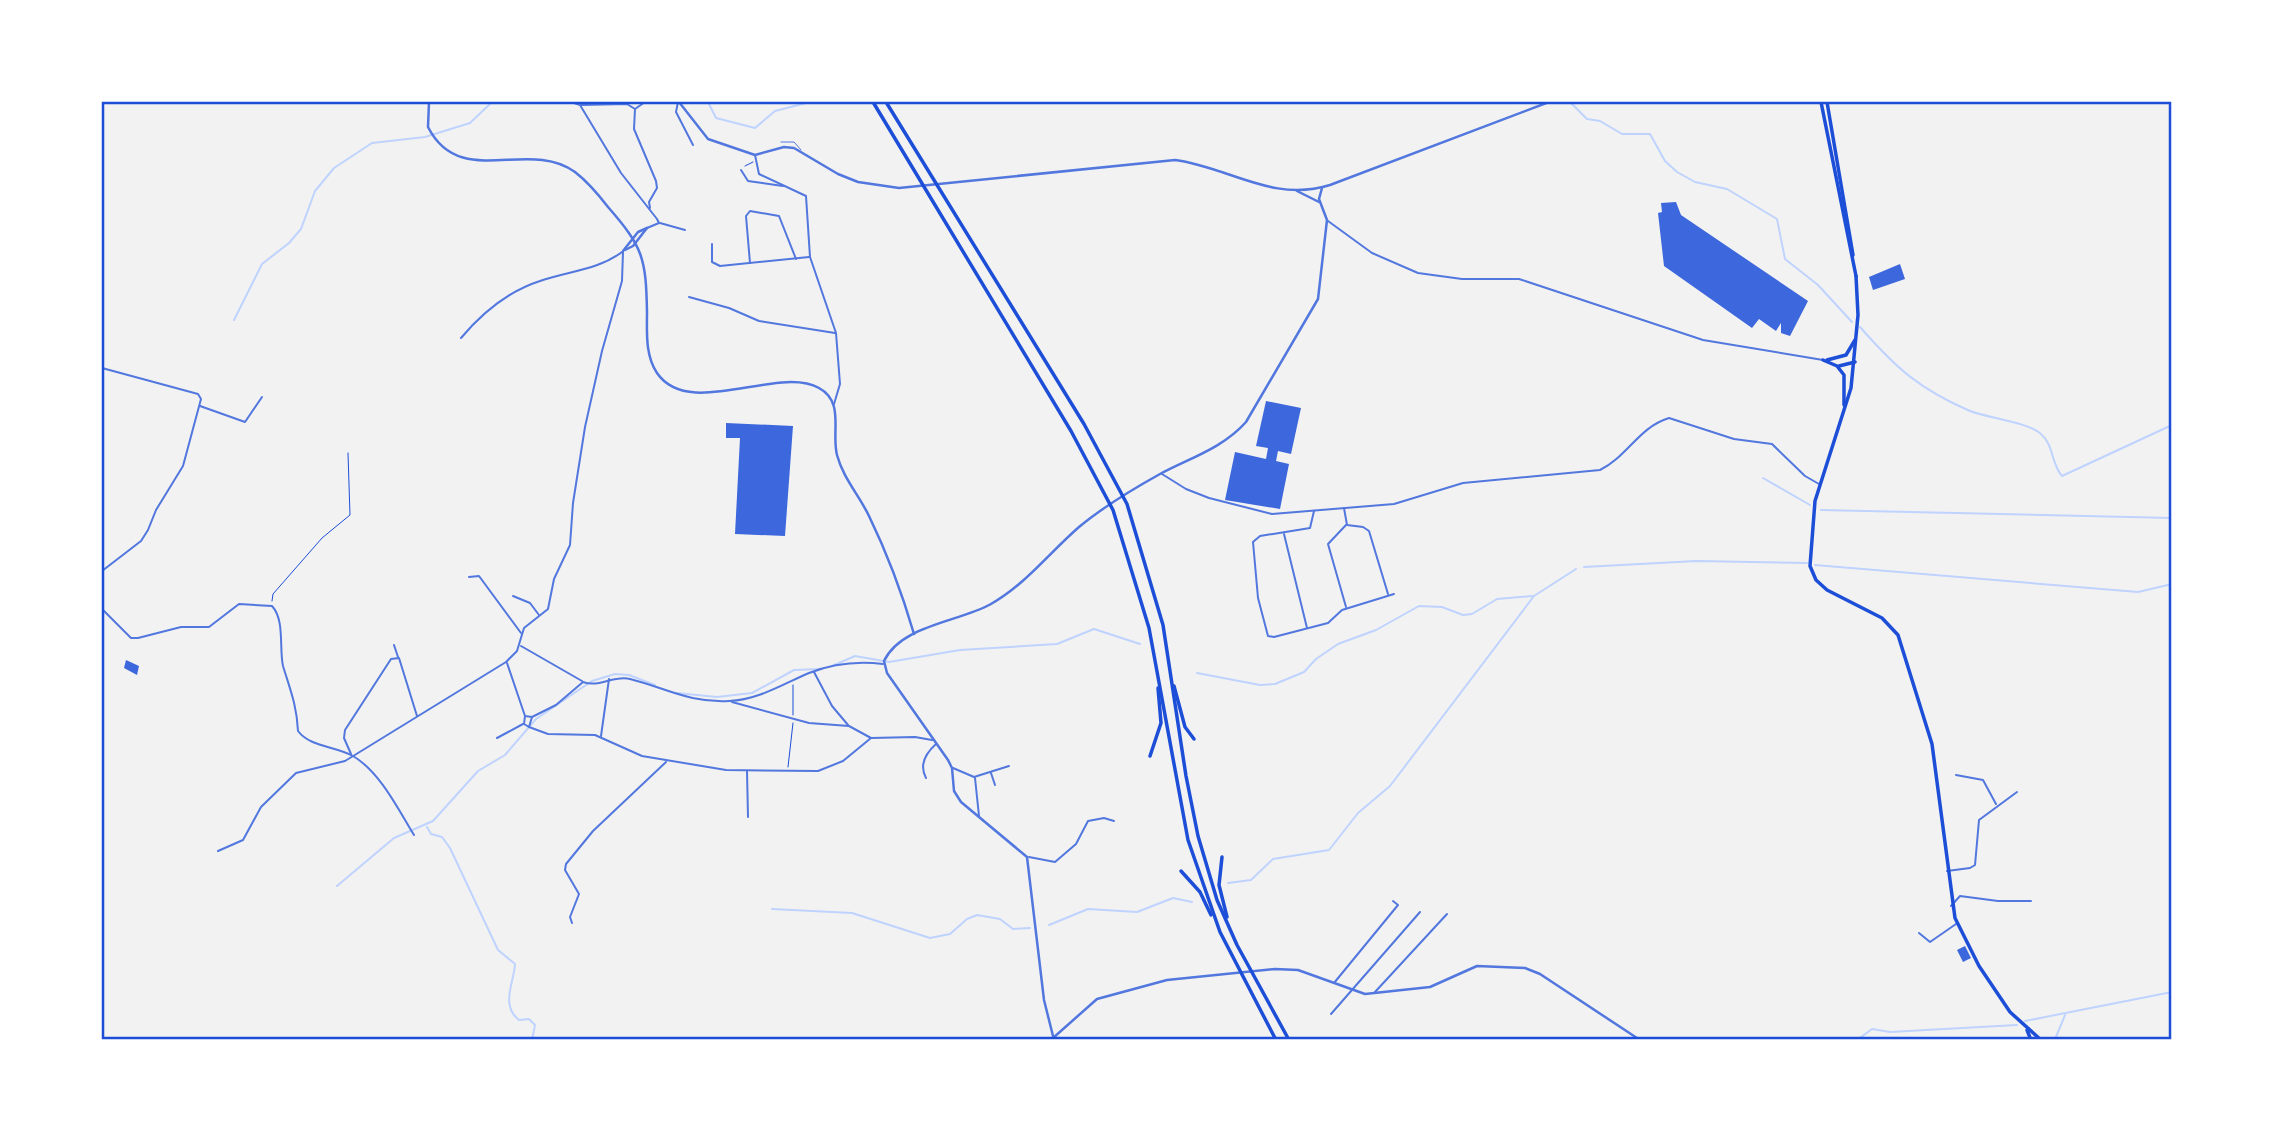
<svg xmlns="http://www.w3.org/2000/svg" width="2273" height="1141" font-family="Jost,sans-serif">
  <rect width="100%" height="100%" fill="#f2f2f2"/>
  <g fill="none" stroke-linecap="round" stroke-linejoin="round">
    <g stroke="#bfd3fe" stroke-width="2">
      <path d="M708,102l8,16 39,10 20,-17 35,-9"/>
      <path d="M1570,102l17,17 13,2 22,13h28l15,27 12,11 18,10 32,7 50,30 8,40 33,26 34,37"/>
      <path d="M234,320l28,-56 27,-21 12,-14 14,-38 19,-23 38,-25 53,-6 45,-14 22,-21"/>
      <path d="M1860,327c36,41 59,62 110,84 18,7 58,11 71,23 13,11 10,30 21,42l110,-51"/>
      <path d="M1763,478l47,27"/>
      <path d="M1821,510l351,8"/>
      <path d="M1815,565l323,27 34,-8"/>
      <path d="M1584,567l112,-6 111,2"/>
      <path d="M832,666l23,-10 34,6 71,-12 97,-6 37,-15 46,15"/>
      <path d="M1197,673l63,12 15,-1 29,-12 12,-13 22,-15 38,-14 43,-24 23,1 21,8 9,-1 25,-15 36,-3"/>
      <path d="M677,693l40,4 35,-4 42,-23 26,-1"/>
      <path d="M427,827l4,7 11,3 8,11 48,102 17,14c-1,19 -15,41 4,56l10,-1 6,6 -3,15"/>
      <path d="M1228,883l23,-3 22,-21 56,-9 29,-37 32,-27 144,-190 42,-27"/>
      <path d="M337,886l57,-48 39,-17 45,-50 27,-16 31,-36 56,-38 23,-7 14,1 26,10"/>
      <path d="M772,909l80,4 78,25 20,-4 17,-15 10,-4 23,4 13,10 17,-1"/>
      <path d="M1049,925l39,-16 49,3 36,-14 19,4"/>
      <path d="M2025,1021l147,-29"/>
      <path d="M2056,1037l9,-22"/>
      <path d="M1857,1040l15,-11 18,3 127,-7"/>
    </g>
  </g>
  <g fill="#3d67dc">
    <path d="M1676,202l5,13 127,86 -18,35 -9,-3v-10l-5,8 -17,-12 -7,9 -88,-62 -6,-53 4,-1 -1,-9z"/>
    <path d="M1900,264l5,15 -32,11 -4,-13z"/>
    <path d="M1266,401l35,7 -10,46 -13,-3 -2,10 13,3 -9,45 -55,-9 10,-48 31,7 2,-11 -12,-2z"/>
    <path d="M726,423l67,3 -8,110 -50,-2 5,-96h-14z"/>
    <path d="M126,660l13,6 -2,9 -13,-7z"/>
    <path d="M1965,946l6,12 -8,4 -6,-12z"/>
  </g>
  <g fill="none" stroke-linecap="round" stroke-linejoin="round">
    <g stroke="#1d4ed8" stroke-width="1">
      <path d="M745,166l8,-4"/>
      <path d="M272,601l1,-7 49,-56 28,-23 -2,-62"/>
      <path d="M793,685v30"/>
      <path d="M788,767l5,-44"/>
    </g>
    <path stroke="#5277de" stroke-width="1" d="M781,142h13l7,8"/>
    <path stroke="#5277de" stroke-width="2" d="M678,102l-2,10 17,33"/>
    <g stroke="#5277de" stroke-width="2">
      <path d="M571,102l9,3 41,68 36,46 2,4 -12,5"/>
      <path d="M658,102h1"/>
      <path d="M581,105l46,-1 8,5 10,-7"/>
      <path d="M635,109l-1,20 22,52 1,7 -8,14 1,6"/>
      <path d="M755,155l4,19 47,22 4,61 26,76 4,51 -6,20"/>
      <path d="M741,170l7,11 35,5"/>
      <path d="M1328,221l44,32 46,20 44,6h57l184,61 120,20"/>
      <path d="M660,223l25,7"/>
      <path d="M712,244v18l8,4 89,-9"/>
      <path d="M750,263l-4,-47 4,-5 29,5 17,43"/>
      <path d="M689,297l40,11 30,13 76,12"/>
      <path d="M461,338c21,-25 48,-47 79,-57 28,-10 58,-11 82,-29"/>
      <path d="M102,368l96,26 3,5 -18,67 -27,44 -8,20 -7,11 -39,30"/>
      <path d="M200,406l45,16 17,-25"/>
      <path d="M1162,474l24,15 23,9 63,16 122,-10 69,-21 137,-13c27,-13 39,-43 69,-52l65,21 38,5 33,32 14,8"/>
      <path d="M1344,508l3,17 16,2 6,4 19,63"/>
      <path d="M1314,511l-4,17 -50,8 -7,6 5,56 10,38 6,1 54,-14 14,-13 52,-16"/>
      <path d="M1346,525l-18,19 18,63"/>
      <path d="M1284,534l23,94"/>
      <path d="M469,577l10,-1 42,57"/>
      <path d="M513,596l17,7 9,12"/>
      <path d="M102,609l29,29h7l43,-11h28l30,-23 33,2c13,14 7,42 11,60 7,23 14,40 15,65 12,16 37,15 55,25 27,16 45,53 61,79"/>
      <path d="M394,645l4,12"/>
      <path d="M521,646l61,35"/>
      <path d="M507,663l18,53 -1,8 5,3 3,-10 -7,-1"/>
      <path d="M814,672l18,34 16,19"/>
      <path d="M732,702l77,21 40,3 22,12 44,-1 17,3"/>
      <path d="M532,717l24,-12 27,-23c16,6 30,-7 47,-3 36,9 59,24 99,22 29,-1 54,-17 80,-28 23,-9 50,-12 74,-9"/>
      <path d="M529,727l19,7 47,1 47,21 84,14 92,1 25,-10 28,-23"/>
      <path d="M601,736l8,-57"/>
      <path d="M497,738l26,-14"/>
      <path d="M351,754l-7,-16 1,-8 46,-71 8,-1 18,58"/>
      <path d="M953,768l21,9 35,-11"/>
      <path d="M747,771l1,46"/>
      <path d="M991,773l4,12"/>
      <path d="M1956,775l27,5 13,24"/>
      <path d="M926,778c-7,-13 0,-25 10,-34"/>
      <path d="M975,778l4,38"/>
      <path d="M218,851l25,-11 18,-33 35,-34 49,-12 161,-99 11,-11 7,-23 24,-19 6,-30 16,-34 3,-42 12,-76 17,-76 20,-70 1,-29"/>
      <path d="M1029,857l26,5 21,-18 12,-23 16,-3 10,3"/>
      <path d="M1947,871l23,-3 5,-3 4,-45 38,-28"/>
      <path d="M1951,906l9,-10 38,5h33"/>
      <path d="M572,923l-2,-6 9,-23 -14,-24 1,-6 27,-33 73,-69"/>
      <path d="M1919,933l11,9 26,-18"/>
      <path d="M1334,983l64,-78 -5,-4"/>
      <path d="M1375,992l72,-78"/>
      <path d="M1331,1014l89,-102"/>
    </g>
    <g stroke="#5277de" stroke-width="2.5">
      <path d="M429,102l-1,25c32,63 100,11 147,45 13,10 23,22 33,35 35,40 38,51 39,105 0,20 -2,43 10,61 32,47 121,-8 162,15 26,14 12,44 18,67 6,23 22,40 32,61 19,39 33,77 45,118"/>
      <path d="M679,102l29,37 47,16 29,-8 10,1 44,26 20,8 41,6 276,-28c54,7 97,43 155,25l219,-83"/>
      <path d="M1297,191l22,11"/>
      <path d="M625,250l8,-4 14,-18"/>
      <path d="M623,251l15,-19 9,-4"/>
      <path d="M1053,1038l44,-39 70,-19 108,-11 23,1 67,24 65,-7 47,-21 48,2 15,6 100,66"/>
      <path d="M1054,1040l-10,-40 -17,-143 -66,-55 -7,-11 -2,-23 -4,-8 -61,-87 -3,-12c17,-36 75,-39 107,-57 35,-20 58,-51 88,-77 24,-20 54,-38 81,-53 30,-16 63,-26 86,-52l72,-123 9,-79 -8,-21 3,-11"/>
    </g>
    <g stroke="#1d4ed8" stroke-width="3.5">
      <path d="M1856,276l2,39 -7,73 -36,113 -5,65 6,14 11,10 55,28 16,17 34,109 23,174 24,48 31,46 31,28"/>
      <path d="M1823,360l14,6 7,9v30"/>
      <path d="M1827,360l19,-5 9,-15"/>
      <path d="M1839,366l16,-4"/>
      <path d="M2027,1030l4,10"/>
    </g>
    <g stroke="#1d4ed8" stroke-width="3.5">
      <path d="M1821,102l35,174"/>
      <path d="M1827,102l26,153"/>
    </g>
    <g stroke="#1d4ed8" stroke-width="3.5">
      <path d="M873,102l198,329 42,79 36,118 39,212 32,92 56,108"/>
      <path d="M886,102l198,322 43,80 36,121 23,151 12,60 19,64 20,45 52,95"/>
      <path d="M1174,686l11,41 9,12"/>
      <path d="M1150,756l11,-33 -3,-35"/>
      <path d="M1222,857l-3,28 8,32"/>
      <path d="M1181,871l19,21 11,23"/>
    </g>
  </g>
  <rect width="2273" height="1141" fill="none" stroke="#ffffff" stroke-width="206"/>
  <rect x="103" y="103" width="2067" height="935" fill="none" stroke="#1d4ed8" stroke-width="2.5"/>
</svg>
